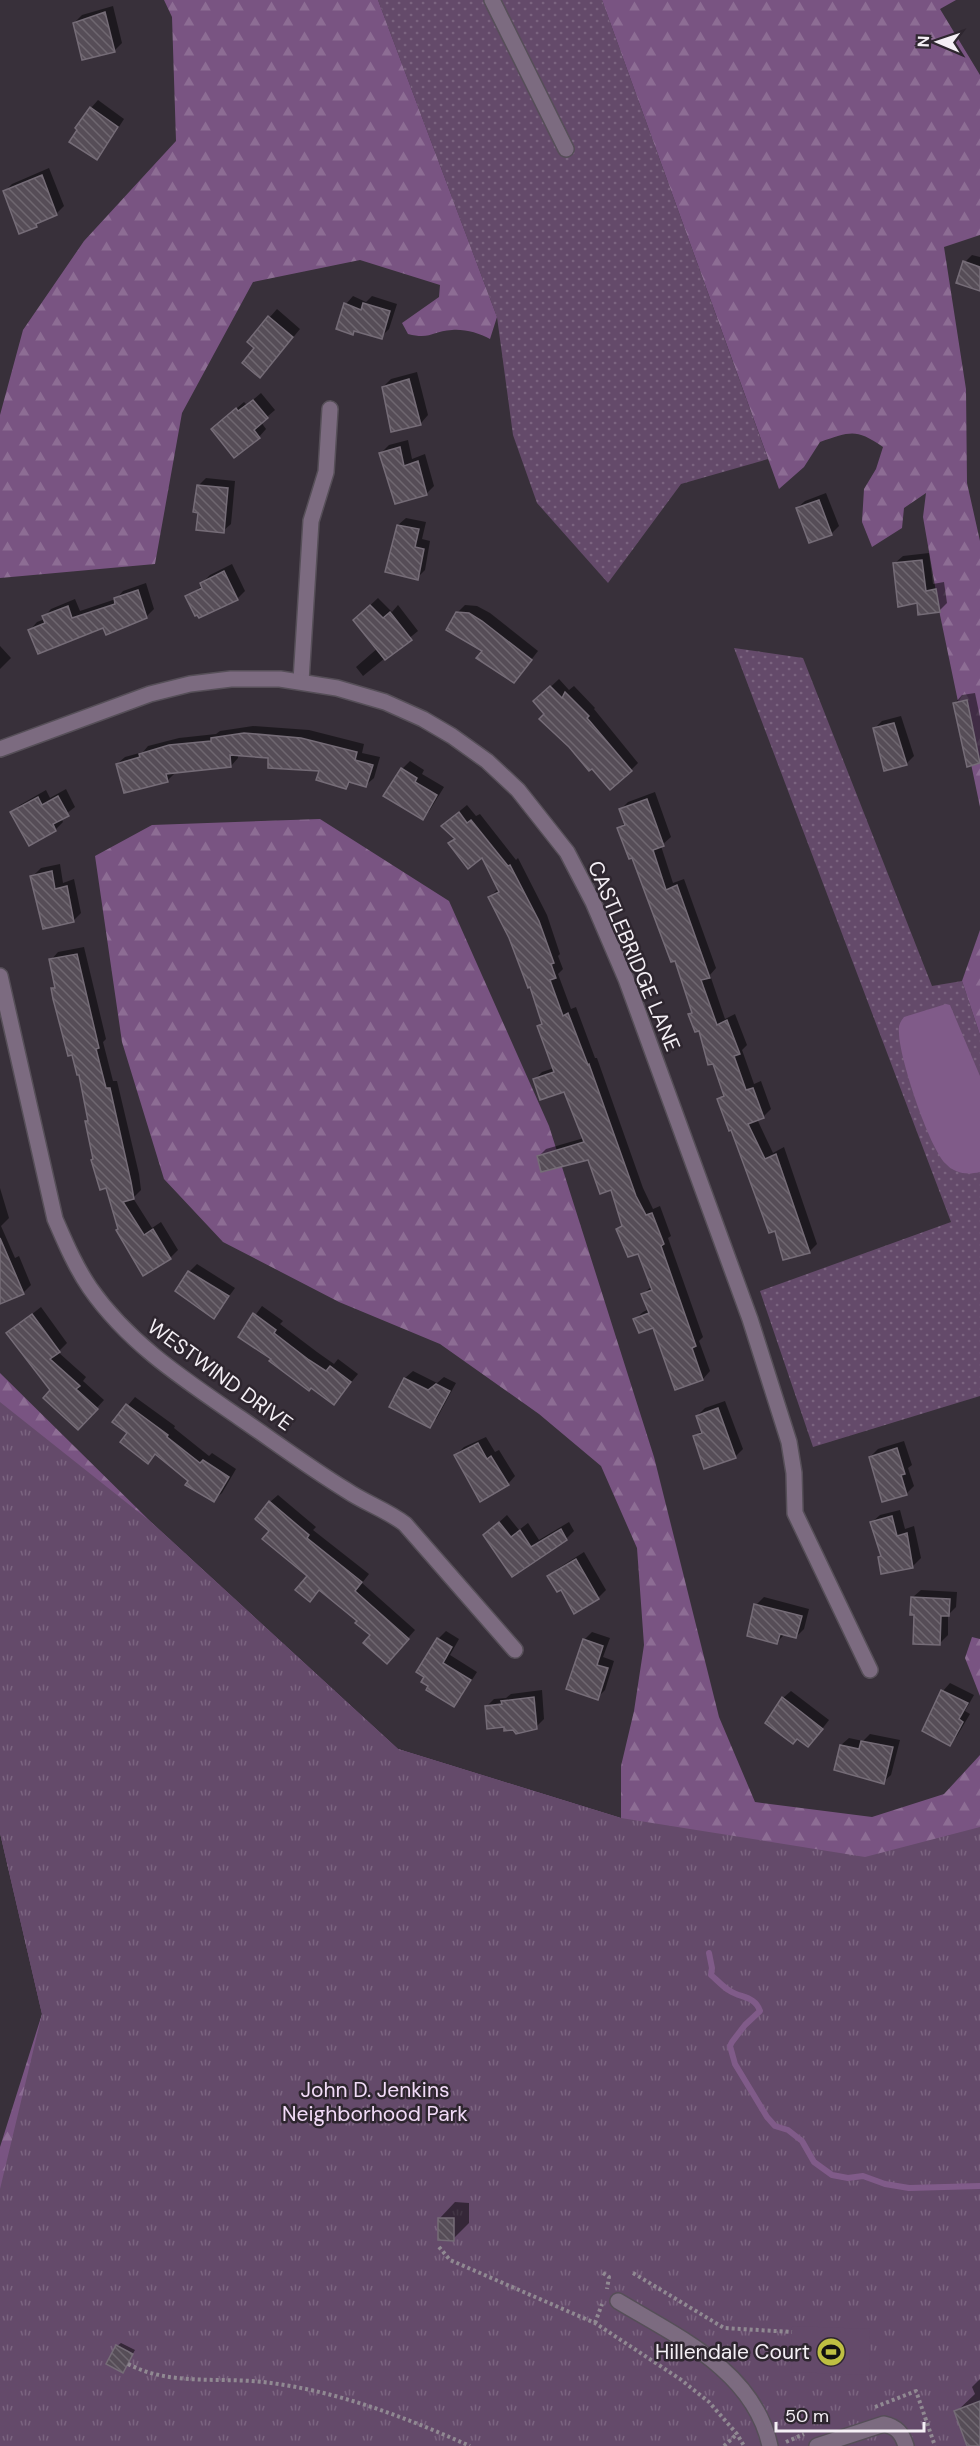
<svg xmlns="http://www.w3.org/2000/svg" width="980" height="2446" font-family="'DM Sans',sans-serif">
  <defs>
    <pattern id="grass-dots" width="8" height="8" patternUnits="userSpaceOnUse" patternTransform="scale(1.5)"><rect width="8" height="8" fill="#644a6a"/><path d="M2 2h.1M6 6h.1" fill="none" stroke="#7b6480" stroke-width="1.8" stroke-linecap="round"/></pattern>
    <pattern id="forest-firs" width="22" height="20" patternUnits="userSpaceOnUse" patternTransform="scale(1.5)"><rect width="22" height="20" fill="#795482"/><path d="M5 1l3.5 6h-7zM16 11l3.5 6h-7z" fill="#8d6d94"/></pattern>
    <pattern id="park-tufts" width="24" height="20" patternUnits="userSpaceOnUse" patternTransform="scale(1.5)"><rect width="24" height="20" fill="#644a6a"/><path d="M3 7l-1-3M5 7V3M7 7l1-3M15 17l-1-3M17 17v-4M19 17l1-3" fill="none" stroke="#7b6480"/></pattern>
    <pattern id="building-back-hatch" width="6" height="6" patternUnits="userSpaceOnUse" patternTransform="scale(1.5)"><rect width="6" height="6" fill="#564d57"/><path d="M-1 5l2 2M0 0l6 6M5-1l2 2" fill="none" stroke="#6f6770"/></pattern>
  </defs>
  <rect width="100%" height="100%" fill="#38303a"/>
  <g fill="url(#grass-dots)">
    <path d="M378,0h224l166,459 -87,25 -73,99 -71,-80 -24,-68 -16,-118z"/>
    <path d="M734,648l69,10 129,328 30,-5 18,54v361l-167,51 -53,-156 191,-69z"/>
  </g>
  <g fill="url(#forest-firs)">
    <path d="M164,0h214l119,317 -7,22c-11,-6 -25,-10 -38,-9 -20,1 -21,10 -44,4l-6,-11 37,-26 1,-12 -80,-25 -107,22 -71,131 -27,151 -155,14v-163l23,-85 61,-89 92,-100 -4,-124z"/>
    <path d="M602,0h354l-16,9 40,66v160l-36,12 22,142 1,94 13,58v266l-40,-192 -17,-98 3,-24 -22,15 -2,20 -30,19 -10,-25 2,-33 12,-20 7,-22c-28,-19 -32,-15 -63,-5l-16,25 -25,22z"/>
    <path d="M320,819l129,82 100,225 105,331 65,260 36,85 117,15 72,-23 36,-39v609l-980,82v-299l42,-133 -42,-181v-460l151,149 247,227 223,69v-52l13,-55 10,-66 -7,-97 -36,-82 -62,-52 -99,-70 -101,-42 -116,-60 -59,-63 -42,-137 -27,-186 57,-31z"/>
    <path d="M980,930v105l-18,-54z"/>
    <path d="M972,1637l8,2v57l-15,-38z"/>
  </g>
  <path fill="url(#park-tufts)" d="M0,1402l151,120 247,227 223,69 244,39 115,-30v619h-980v-257l42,-175 -42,-181z"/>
  <path fill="#644a6a" d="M792,2326l78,3 -1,46 -78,-3z"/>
  <path fill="#805b89" d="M946,1004l4,1 30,71v96c-13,3 -24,2 -34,-8 -17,-16 -47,-107 -47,-131 -1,-7 1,-11 5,-16z"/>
  <g fill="#0007">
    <path d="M113,6l9,37 -8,8 -40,-28 8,-8z"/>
    <path d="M98,100l26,19 -20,31 -7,8 -6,-50z"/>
    <path d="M49,168l15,38 -8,8 -14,6 -6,6 -31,-35 7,-7z"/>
    <path d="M972,255l8,2v33l-15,-28z"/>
    <path d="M353,296l13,6 6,-6 25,8 -8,25 -8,8 -24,-7 -4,3 -7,-29z"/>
    <path d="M277,309l23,20 -32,39 -12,-20 -7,-7z"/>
    <path d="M417,372l11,43 -7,8 -28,7 -10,-43 8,-8z"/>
    <path d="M261,393l14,17 -14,12 5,7 -7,8 -46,-8 31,-27 3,3z"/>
    <path d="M408,440l4,19 13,-5 9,32 -7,7 -31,9 -15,-49 8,-8z"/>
    <path d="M206,478l29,3 -4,43 -8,7 -25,-45z"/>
    <path d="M826,493l13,33 -8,8 -34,-26 8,-7z"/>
    <path d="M406,518l20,4 -4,17 8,2 -5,29 -8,8 -19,-53z"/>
    <path d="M929,553l4,31 11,-2 3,21 -8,8 -21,-9 -23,-39 8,-7z"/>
    <path d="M232,564l13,27 -8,8 -50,-2 16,-12 -1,-2 8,-8z"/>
    <path d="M146,583l8,26 -8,8 -42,9 -74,4 7,-8 8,-3 -1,-2 7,-8 24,-10 5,12 36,-12 7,-8z"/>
    <path d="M378,598l14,14 6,-7 20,26 -55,45 -7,-9 23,-20 -16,-35z"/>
    <path d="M465,605l12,1 13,7 48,38 -17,22 -37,-22 -27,-38z"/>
    <path d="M0,646l11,12 -11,11z"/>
    <path d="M559,679l10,11 5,-4 21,22 -1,1 44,54 -7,7 -85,-56 -3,-20z"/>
    <path d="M975,693l5,24v45l-12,3 -13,-62 7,-8z"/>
    <path d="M901,716l13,40 -8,8 -32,-35 8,-8z"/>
    <path d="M253,726l56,4 55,14 -2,9 18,4 -6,21 -8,7 -14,-4 -6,6 -26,-17 -50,-13 -32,-3v4l-7,8 -56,7 -8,8 -50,-17 8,-7 18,-5 5,-6 31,-8 37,-4 4,-3z"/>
    <path d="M410,761l14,9 -2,4 22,13 -14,23 -7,8 -21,-49z"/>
    <path d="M66,789l9,18 -14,11 2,4 -7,7 -26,15 -18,-32 8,-7 26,-15 4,8z"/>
    <path d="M655,792l16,45 -10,9 12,37 11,-4 32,89 -6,7 15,44 10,-5 12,31 -5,5 12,34 7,-3 10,28 -8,8 -6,2 16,34 11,-6 33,97 -8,8 -33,-22 -57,-131 6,-6 -25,-64 -10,-14 3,-3 -17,-53 -43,-103 -14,-27 6,-7 -4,-13 7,-7z"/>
    <path d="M467,805l9,11 4,-2 36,46 2,-2 29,57 13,39 -2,2 5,13 -5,5 13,35 5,-2 19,51h2l46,130 10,21 7,-3 11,30 -3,2 35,99 -4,4 11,30 -7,8 -49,-53 -19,-7 8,-7 6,-3 -6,-15 9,-8 -13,-34 -21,-23 5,-5 -11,-36 -23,-30 -51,-1 8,-8 38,-11 -19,-47 -30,-12 7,-7 12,-4 -16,-42 5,-4 -12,-37 -41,-88 8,-8 -15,-33 -33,-13 6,-5 -6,-19z"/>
    <path d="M60,864l3,19 11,-4 7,34 -7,7 -41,-44 8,-8z"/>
    <path d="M84,947l22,92 -3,3 10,39h4l22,93 2,16 -8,8 19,30 9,-6 17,28 -8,8 -51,-29 -12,-43 -13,-27 -8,-37 4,-3 -10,-46 -27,-84 3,-3 -5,-26 7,-8z"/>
    <path d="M0,1188l9,30 -8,8 14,32 4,-2 12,29 -8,8 -23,10z"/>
    <path d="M197,1264l38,24 -21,29 -25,-45z"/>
    <path d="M262,1306l21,15 -3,3 37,28 17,12 4,-5 20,15 -24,29 -94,-67z"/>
    <path d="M41,1307l26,36 -9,9 28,25 -3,4 21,19 -18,20 -34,-30 -44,-57z"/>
    <path d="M413,1371l24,12 7,-6 12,6 -19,35 -8,8 -38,-19 14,-29z"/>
    <path d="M135,1397l40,29 -1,2 35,28 3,-3 24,16 -14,24 -8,7 -58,-46 -8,8 -19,-29 -15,-11z"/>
    <path d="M725,1401l18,48 -8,8 -40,-20 7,-7 -5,-14 8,-8z"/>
    <path d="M486,1437l9,15 4,-2 16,26 -7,8 -52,-29 8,-8z"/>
    <path d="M904,1441l8,24 -4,3 6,18 -8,8 -36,-37 8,-8z"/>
    <path d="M278,1495l38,32 -3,3 56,44 -7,9 53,47 -21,24 -34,-34 -40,-31 -3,3 -8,-16 -38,-46 -1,-28z"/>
    <path d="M900,1510l5,19 9,-3 7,32 -8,8 -30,6 -3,-15 2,-2 -10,-33 8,-7z"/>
    <path d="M507,1515l12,15 9,-7 11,17 30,-18 5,9 -8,8 -53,36 -28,-40z"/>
    <path d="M584,1552l22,38 -8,8 -37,-10 -12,-11 8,-8z"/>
    <path d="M921,1590l36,2 -1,15 -8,8v20l-8,8 -25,-29 -2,-17z"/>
    <path d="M764,1597l45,12 -5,20 -8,8 -11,-3 -8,8 -21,-37z"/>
    <path d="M446,1631l13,8 -9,16 27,17 -16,25 -8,8 -27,-28 -8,-5 20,-33z"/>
    <path d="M592,1632l18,6 -7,19 11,4 -9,29 -8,8 -13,-58z"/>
    <path d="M950,1683l24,12 -9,16 5,3 -13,22 -7,8 -26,-14 19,-39z"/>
    <path d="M542,1690l2,29 -8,8 -22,2 -9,-4 -19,-18 8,-8 12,-1 5,-4z"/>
    <path d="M791,1691l38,29 -14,18 -32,-40z"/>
    <path d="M870,1734l30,6 -9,35 -8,7 -42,-37 8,-7 14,3z"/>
    <path d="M455,2202l14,1v20l-16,16 -13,-21z"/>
    <path d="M121,2343l14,7 -12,21 -6,-25z"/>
    <path d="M980,2379v67h-11l-13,-34 19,-18 -3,-7z"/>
  </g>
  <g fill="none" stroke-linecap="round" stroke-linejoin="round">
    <path stroke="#805b89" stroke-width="6" d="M709,1953l3,15 -1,7c6,5 12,12 19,16 11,7 25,5 30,20l-15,14 -13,17 -2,4 5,18 32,53 8,9 13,4 14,11 12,21 18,13 16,3 15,-2 22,8 24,4 71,-2"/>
  </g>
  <g fill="url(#building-back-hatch)" stroke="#756c77" stroke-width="1.5">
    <path d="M105,12l10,40 -33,8 -9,-37z"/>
    <path d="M90,107l28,20 -21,33 -28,-18 8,-12 -2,-2z"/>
    <path d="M42,175l15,40 -21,9 1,3 -18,7 -16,-43z"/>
    <path d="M963,261l17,6v24l-24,-8z"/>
    <path d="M344,303l17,7 2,-7 27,8 -8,28 -28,-8 -1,4 -17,-6z"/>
    <path d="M268,316l25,21 -33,41 -18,-15 12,-15 -7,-6z"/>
    <path d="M409,379l12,46 -30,7 -9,-45z"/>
    <path d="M253,400l15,18 -14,12 6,8 -26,20 -23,-29 25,-21 2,3z"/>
    <path d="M400,447l4,19 14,-5 9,34 -32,9 -16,-51z"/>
    <path d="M197,485l31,3 -4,45 -28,-3 2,-17 -5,-1z"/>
    <path d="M819,500l13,35 -23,8 -13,-35z"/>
    <path d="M397,525l22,4 -4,18 9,2 -6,31 -33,-8z"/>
    <path d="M922,560l4,31 10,-2 4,23 -22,3 -1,-12 -19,4 -5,-44z"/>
    <path d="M224,571l14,29 -39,18 -2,-3 -2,1 -10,-20 17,-8 -2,-5z"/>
    <path d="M138,590l9,28 -41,17 -3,-7 -65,26 -10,-24 17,-7 -3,-7 26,-10 4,12 43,-14 -1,-6z"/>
    <path d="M370,605l13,13 7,-6 22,28 -27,20 -32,-40z"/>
    <path d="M456,612l13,1 13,8 50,39 -18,23 -38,-25 6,-7 -36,-21z"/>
    <path d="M550,686l12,12 3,-6 24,24 -2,2 45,53 -22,19 -18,-21 -3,2 -20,-24 -30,-28 5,-5 -11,-13z"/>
    <path d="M967,700l13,63 -13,4 -14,-64z"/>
    <path d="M894,723l13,42 -23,6 -11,-43z"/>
    <path d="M244,733l57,5 56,14 -2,8 18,5 -7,22 -17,-5 -3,7 -30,-9 3,-9 -51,-3v-10l-38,-3 1,12 -65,7 2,8 -44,11 -8,-29 24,-7 -1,-3 30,-9 42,-4v-3z"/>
    <path d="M401,768l16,10 -2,4 22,13 -14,25 -40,-24z"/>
    <path d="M58,796l11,20 -16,8 3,7 -27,15 -19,-34 28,-15 4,8z"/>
    <path d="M647,799l17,47 -11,4 13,40 11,-5 33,93 -9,2 16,45 10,-5 13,34 -6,2 12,34 7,-2 11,30 -16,6 17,35 11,-5 34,99 -27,7 -8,-29 -6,2 -38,-103 -2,1 -12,-32 7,-3 -11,-32 -5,1 -9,-34 -4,1 -7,-18 4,-1 -17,-52 -4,1 -39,-104 -3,1 -12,-31 8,-3 -6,-16z"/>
    <path d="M459,812l8,11 4,-3 37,46 2,-1 29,56 15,42 -3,1 5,14 -6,2 13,36 5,-3 20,52 1,-1 47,132 10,19 6,-2 12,31 -3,2 35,100 -4,2 11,32 -28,10 -22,-62 -14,5 -6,-14 16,-6 -8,-19 11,-4 -14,-36 -10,3 -12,-28 6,-3 -11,-36 -11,4 -12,-34 -47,12 -4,-16 47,-14 -20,-50 -24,8 -7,-21 21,-7 -17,-46 5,-2 -12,-37 -2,1 -19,-50 -21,-41 11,-5 -17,-34 -14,11 -20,-26 7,-4 -14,-13z"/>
    <path d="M52,871l3,18 12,-3 7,36 -31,7 -13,-53z"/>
    <path d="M77,954l22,94 -3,1 10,39h4l21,94 3,17 -11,3 21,33 9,-6 18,30 -28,17 -27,-46 2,-1 -12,-41 -6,2 -9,-30 2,-1 -8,-38h3l-9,-46h-2l-5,-20 -4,1 -15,-57 -2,-11h4l-6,-29z"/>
    <path d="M0,1238l24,56 -24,10z"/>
    <path d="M188,1271l41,25 -15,23 -39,-28z"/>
    <path d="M253,1313l23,17 -2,3 35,27 17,11 4,-5 21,16 -17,23 -23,-17 -2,3 -40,-30 2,-2 -33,-22z"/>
    <path d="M32,1314l28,38 -10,7 30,27 -4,3 22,20 -20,21 -35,-32 7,-8 -44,-57z"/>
    <path d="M404,1378l24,12 8,-6 14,7 -20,37 -41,-21z"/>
    <path d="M126,1404l42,31 -1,2 33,26 3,-3 26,17 -15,25 -29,-17 3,-4 -33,-27 -7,10 -28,-22 7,-9 -15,-11z"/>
    <path d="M718,1408l18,50 -32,11 -11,-33 9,-3 -6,-17z"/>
    <path d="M478,1443l9,16 4,-3 18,29 -29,17 -26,-47z"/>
    <path d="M897,1448l8,26 -4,1 6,20 -25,7 -13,-45z"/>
    <path d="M269,1501l40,34 -2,3 55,44 -7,9 54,48 -22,25 -24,-21 7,-8 -15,-12 2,-2 -38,-31 -9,12 -15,-12 12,-14 -45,-37 7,-8 -14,-12z"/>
    <path d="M892,1516l5,20 10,-3 6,35 -32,6 -3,-17 3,-1 -11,-34z"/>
    <path d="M499,1522l12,15 9,-7 11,17 30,-18 6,11 -55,37 -29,-42z"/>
    <path d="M576,1559l23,40 -25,15 -13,-24 -4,2 -10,-16z"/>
    <path d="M911,1597l39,2 -1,17h-8l-1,29 -27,-1 1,-29h-4z"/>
    <path d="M754,1604l48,12 -6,22 -16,-4 -3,10 -30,-8z"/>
    <path d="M437,1638l15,9 -9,16 28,17 -17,27 -28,-17 2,-4 -7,-4 3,-5 -8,-5z"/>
    <path d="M583,1639l20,7 -6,19 11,3 -10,32 -32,-11z"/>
    <path d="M941,1690l27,13 -9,16 4,3 -13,24 -28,-15z"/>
    <path d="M534,1697l3,32 -21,5 -3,-4 -9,1v-4l-17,2 -2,-23 17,-2 -1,-3z"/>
    <path d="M782,1697l41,32 -15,18 -11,-8 -4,5 -28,-21z"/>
    <path d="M861,1741l32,6 -9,37 -50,-14 6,-25 19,4z"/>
    <path d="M438,2218h16v23l-16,-1z"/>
    <path d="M116,2345l17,9 -10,19 -17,-9z"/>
    <path d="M980,2401v45h-13l-13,-35z"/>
  </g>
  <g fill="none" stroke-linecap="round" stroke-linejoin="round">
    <g stroke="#564f58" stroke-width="18">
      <g id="minor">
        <path d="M492,0l74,149"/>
        <path d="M301,681l10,-160 15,-49 4,-63"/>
        <path d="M0,749l150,-55 40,-10 41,-5h49l57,9 48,14 38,17 29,17 35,25 31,29 49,62 26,50 33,77 124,340 39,123 5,31 1,40 75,157"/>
        <path d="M0,976l55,243c10,23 20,47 35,69 39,56 95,92 150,130 35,24 70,50 106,72 19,13 41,20 59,34l110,126"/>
        <path d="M618,2301c60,36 136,70 152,145"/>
        <path d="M817,2446l67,-22c13,3 18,9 22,22"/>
      </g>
    </g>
    <g stroke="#908992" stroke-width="4" stroke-dasharray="3 3" stroke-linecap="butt">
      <path d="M439,2247l11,13 145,63 85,56 29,23 28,32 7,12"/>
      <path d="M603,2273l6,4 -2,12"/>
      <path d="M633,2273l91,55 68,4"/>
      <path d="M595,2323l7,-19"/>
      <path d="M128,2364c44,23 95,12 143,19 69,9 136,35 199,63"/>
      <path d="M875,2407l41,-16 19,55"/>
      <path d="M786,2442l18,-8"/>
      <path d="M724,2446l13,-12"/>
    </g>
    <use href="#minor" stroke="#7c6b80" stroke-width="15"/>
  </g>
  <defs>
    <g id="stadium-disc" transform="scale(1.5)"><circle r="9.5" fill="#bebf42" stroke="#2e262f"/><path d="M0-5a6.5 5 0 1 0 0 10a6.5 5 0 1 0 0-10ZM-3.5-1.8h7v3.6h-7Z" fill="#111"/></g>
  </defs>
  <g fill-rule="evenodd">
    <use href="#stadium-disc" x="831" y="2352"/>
  </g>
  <g text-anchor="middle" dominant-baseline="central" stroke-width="5" stroke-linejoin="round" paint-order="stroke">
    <g font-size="21" fill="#f4eff5" stroke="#2e262f">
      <text transform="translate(634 956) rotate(67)">CASTLEBRIDGE LANE</text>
      <text transform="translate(220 1375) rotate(36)">WESTWIND DRIVE</text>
    </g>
    <g font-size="21" fill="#f2dbf8" stroke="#2e262f">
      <text x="375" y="2090">John D. Jenkins<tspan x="375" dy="24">Neighborhood Park</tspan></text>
    </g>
    <g font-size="21" fill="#f4eff5" stroke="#2e262f" text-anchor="end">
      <text x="810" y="2352">Hillendale Court</text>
    </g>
  </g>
  <g transform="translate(938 42) rotate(272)" stroke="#2e262f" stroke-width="4.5" paint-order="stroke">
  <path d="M0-4.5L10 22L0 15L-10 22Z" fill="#f4eff5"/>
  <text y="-9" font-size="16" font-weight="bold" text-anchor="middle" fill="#f4eff5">N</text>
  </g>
  <path d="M776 2422v9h148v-9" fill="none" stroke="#f4eff5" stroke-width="3"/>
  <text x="785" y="2422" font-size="18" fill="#f4eff5" stroke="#2e262f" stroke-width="4.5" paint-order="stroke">50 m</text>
</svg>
